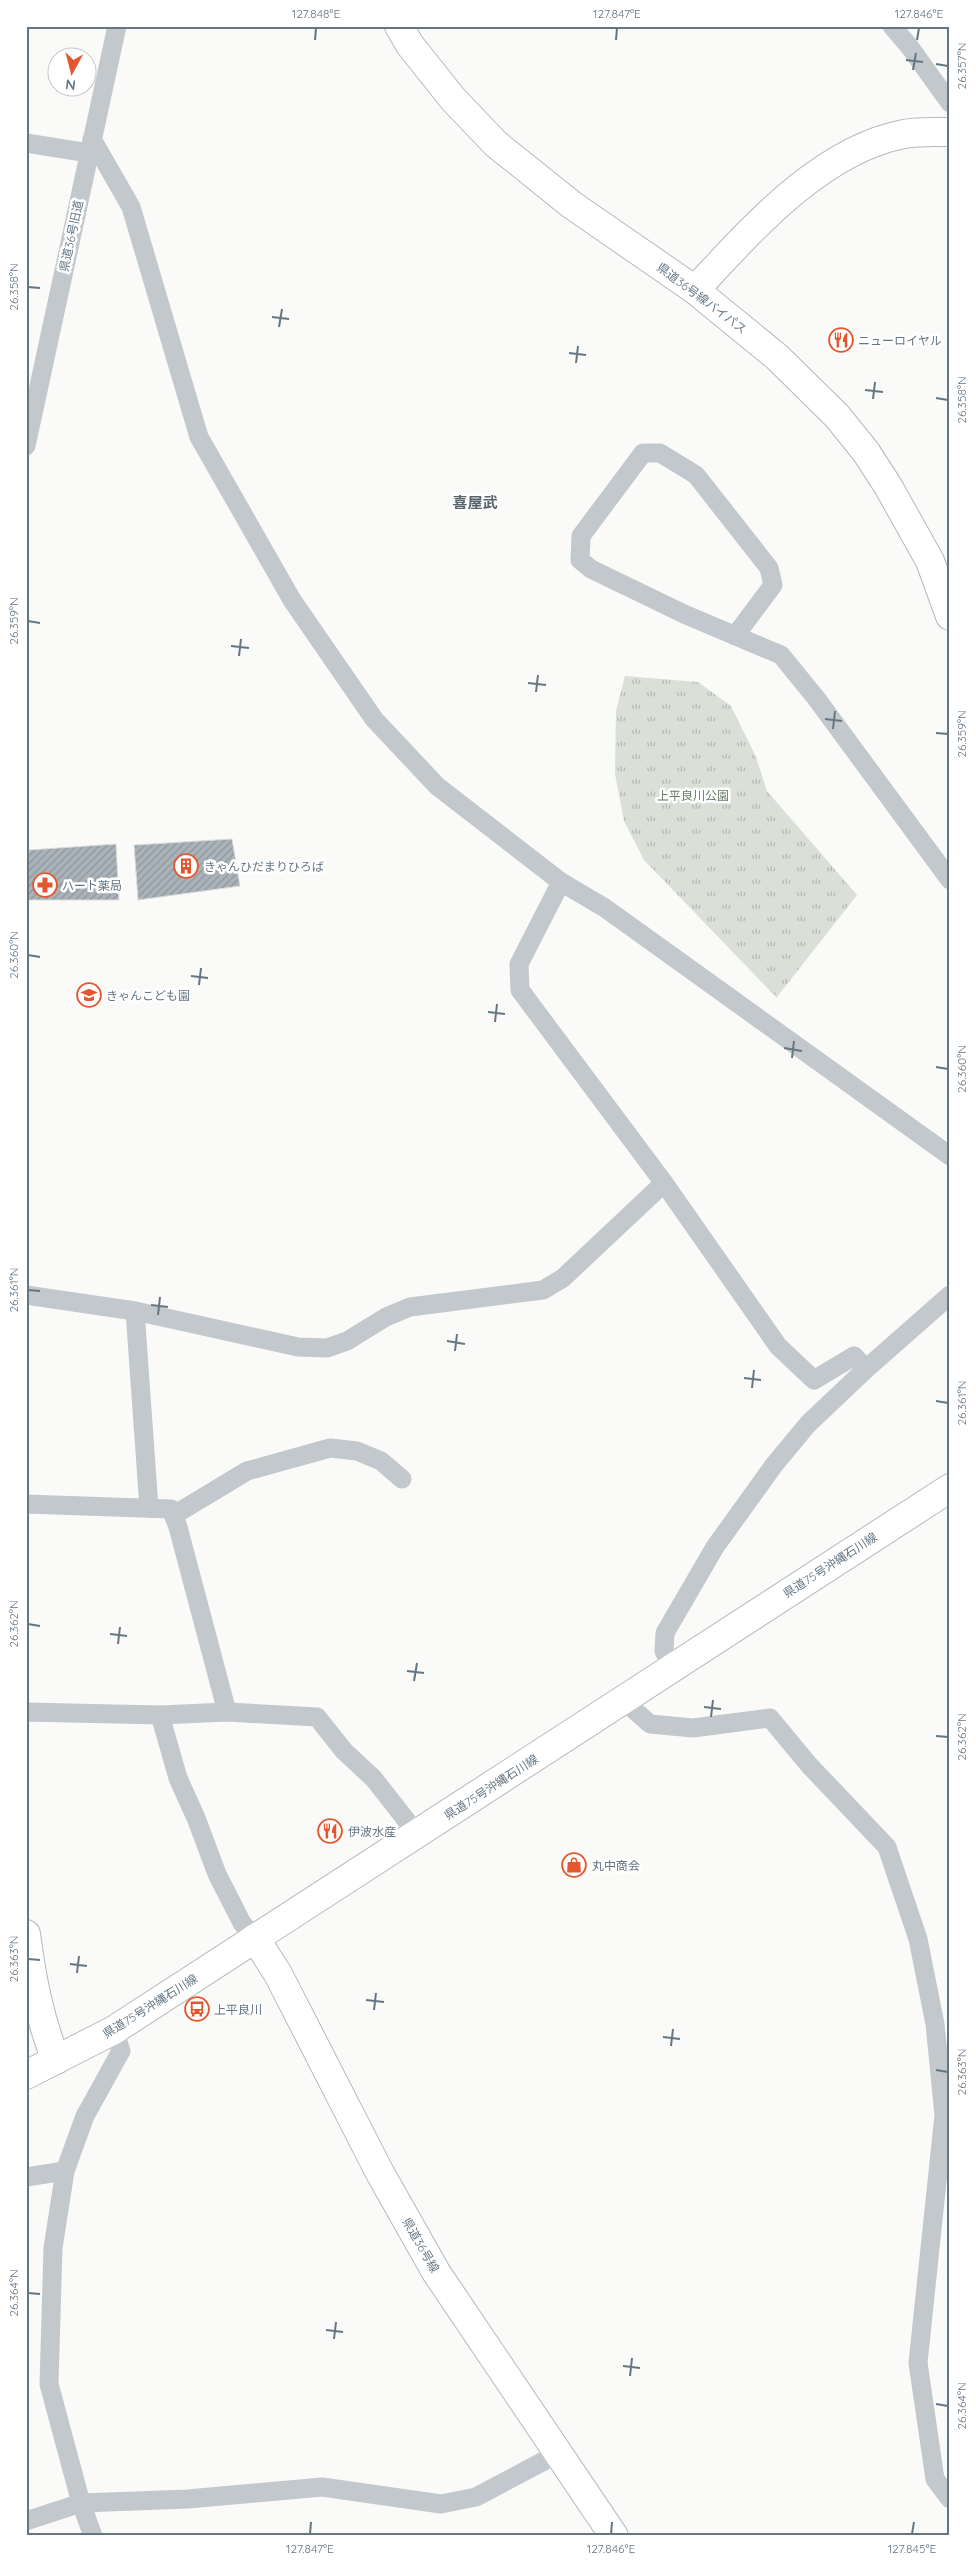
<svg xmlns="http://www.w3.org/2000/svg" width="976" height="2562" font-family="Quicksand,'Noto Sans JP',sans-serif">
  <defs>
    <pattern id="park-tufts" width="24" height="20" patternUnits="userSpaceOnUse" patternTransform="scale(1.25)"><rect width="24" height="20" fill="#dadfd7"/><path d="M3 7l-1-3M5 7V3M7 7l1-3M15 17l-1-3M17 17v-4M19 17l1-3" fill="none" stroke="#b4b9b4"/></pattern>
    <pattern id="building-hatch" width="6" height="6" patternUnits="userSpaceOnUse" patternTransform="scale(1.25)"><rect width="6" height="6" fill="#aab3b9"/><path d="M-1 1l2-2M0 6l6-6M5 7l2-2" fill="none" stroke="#8e969c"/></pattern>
  </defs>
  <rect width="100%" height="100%" fill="#fafaf8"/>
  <path fill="url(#park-tufts)" d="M625,676l73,6 33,24 25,51 11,34 90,104 -80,102 1,2 -134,-139 -20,-39 -9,-47 1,-63z"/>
  <g fill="url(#building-hatch)" stroke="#dcdcda">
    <path d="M232,839l8,47 -102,14 -4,-55z"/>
    <path d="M116,844l3,56h-93l3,-50z"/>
  </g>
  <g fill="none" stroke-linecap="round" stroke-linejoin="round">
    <g stroke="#b3babf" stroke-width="30">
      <g id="secondary">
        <path d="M399,26l11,19 43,54 43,45 76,61 123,85 82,67 60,59 29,36 22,34 42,75 20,55"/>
        <path d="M695,290c55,-59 125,-140 209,-156 14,-3 31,-2 46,-2"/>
        <path d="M26,1934c6,45 13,83 30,126"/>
        <path d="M255,1938l23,36 102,199 56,99 178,264"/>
      </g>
    </g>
    <g stroke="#b5babe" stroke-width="30">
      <path id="primary" d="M26,2075l88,-45 836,-542"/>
    </g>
    <g stroke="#c3c8cc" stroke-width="19">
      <path d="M892,26l17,20 41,57"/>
      <path d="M92,139l39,68 68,230 93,163 82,119 63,67 124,96 44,26 345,248"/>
      <path d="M26,143l63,10"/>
      <path d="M26,446l91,-420"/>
      <path d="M735,636l38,-51 -4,-17 -73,-93 -36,-22h-17l-62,83 -1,24 11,9 93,45 97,41 35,43 134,182"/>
      <path d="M561,882l-42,82 1,26 144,193 114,163 36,34 40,-24 12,13"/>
      <path d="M26,1295l109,16 163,36 29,1 20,-7 39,-24 24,-10 133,-17 20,-12 101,-95"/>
      <path d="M135,1311l14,197"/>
      <path d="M26,1504l145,5 7,18 49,185"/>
      <path d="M174,1515l73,-44 83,-23 27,3 24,10 21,18"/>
      <path d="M672,1667l-8,-16 1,-18 50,-86 59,-82 34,-41 58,-55 84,-74"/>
      <path d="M624,1701l26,23 43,4 77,-10 39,47 78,82 31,92 17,85 9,91 -26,248 17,116 15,20"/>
      <path d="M26,1712l134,3 67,-3 90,5 27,34 30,28 43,55"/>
      <path d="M160,1715l18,63 18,40 21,56 25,49 13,15"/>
      <path d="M26,2177l39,-6"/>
      <path d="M26,2521l55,-18 107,-4 134,-12 119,17 35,-7 83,-44"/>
      <path d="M93,2536l-12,-33 -32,-119 4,-136 12,-77 20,-55 36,-65 -7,-21"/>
    </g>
    <use href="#secondary" stroke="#fff" stroke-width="28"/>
    <use href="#primary" stroke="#fff" stroke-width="28"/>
  </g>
  <path fill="none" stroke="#657683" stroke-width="2" d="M315,40l1,-12M616,40l1,-12M917,40l2,-12M906,60l17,2M936,64l12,2M913,70l3,-17M28,287l12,1M272,317l17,2M279,327l3,-18M569,353l17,2M576,363l2,-17M865,390l18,2M936,398l12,2M873,399l2,-17M28,621l12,2M231,646l18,2M239,656l2,-17M528,683l18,2M536,692l2,-17M825,719l17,2M833,729l2,-18M936,733l12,1M28,955l12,2M191,976l17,2M199,985l2,-17M488,1012l17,2M495,1022l2,-18M784,1048l18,3M792,1058l2,-17M936,1067l12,2M28,1290l12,1M151,1305l17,2M158,1315l2,-18M447,1341l18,3M455,1351l2,-17M744,1378l17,2M752,1388l2,-18M936,1401l12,2M28,1624l12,2M110,1634l17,2M118,1644l2,-17M407,1671l17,2M414,1681l3,-18M704,1707l17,2M711,1717l2,-17M936,1736l12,1M28,1959l12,1M70,1964l17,2M77,1973l2,-17M366,2000l18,2M374,2010l2,-17M663,2037l17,2M671,2046l2,-17M936,2070l12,2M28,2293l12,1M326,2330l17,2M334,2339l2,-17M623,2366l17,2M630,2376l2,-18M936,2404l12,2M310,2534l1,-12M611,2534l1,-12M912,2534l2,-12"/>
  <defs>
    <g id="restaurant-ring" transform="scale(1.25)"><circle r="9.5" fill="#fff" stroke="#e4572e" stroke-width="1.5"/><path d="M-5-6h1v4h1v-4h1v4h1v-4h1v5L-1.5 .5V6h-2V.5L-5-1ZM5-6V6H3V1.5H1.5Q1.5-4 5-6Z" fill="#e4572e"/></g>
    <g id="building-ring" transform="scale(1.25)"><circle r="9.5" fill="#fff" stroke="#e4572e" stroke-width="1.5"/><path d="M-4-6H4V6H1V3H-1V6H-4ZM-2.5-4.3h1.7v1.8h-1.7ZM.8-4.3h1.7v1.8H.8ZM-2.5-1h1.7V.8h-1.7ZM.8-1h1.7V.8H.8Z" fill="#e4572e"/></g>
    <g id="pharmacy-ring" transform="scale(1.25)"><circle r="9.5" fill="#fff" stroke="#e4572e" stroke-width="1.5"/><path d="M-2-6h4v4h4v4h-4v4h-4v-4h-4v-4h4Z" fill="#e4572e"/></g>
    <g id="school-ring" transform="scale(1.25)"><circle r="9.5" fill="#fff" stroke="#e4572e" stroke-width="1.5"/><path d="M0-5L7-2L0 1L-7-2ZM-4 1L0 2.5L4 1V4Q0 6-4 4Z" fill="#e4572e"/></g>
    <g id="shop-ring" transform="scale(1.25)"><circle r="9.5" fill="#fff" stroke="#e4572e" stroke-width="1.5"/><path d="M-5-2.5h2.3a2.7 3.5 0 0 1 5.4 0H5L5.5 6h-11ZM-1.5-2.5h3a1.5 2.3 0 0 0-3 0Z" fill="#e4572e"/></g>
    <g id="bus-ring" transform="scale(1.25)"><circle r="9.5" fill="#fff" stroke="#e4572e" stroke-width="1.5"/><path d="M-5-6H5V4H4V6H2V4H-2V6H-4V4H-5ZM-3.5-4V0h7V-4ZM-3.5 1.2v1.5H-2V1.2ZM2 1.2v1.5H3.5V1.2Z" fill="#e4572e"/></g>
  </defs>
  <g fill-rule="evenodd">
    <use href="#restaurant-ring" x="841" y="340"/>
    <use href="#building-ring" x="186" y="866"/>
    <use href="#pharmacy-ring" x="45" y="885"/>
    <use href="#school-ring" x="89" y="995"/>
    <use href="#restaurant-ring" x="330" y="1831"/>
    <use href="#shop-ring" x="574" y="1865"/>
    <use href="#bus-ring" x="197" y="2009"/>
  </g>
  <g text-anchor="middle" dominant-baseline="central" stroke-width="5" stroke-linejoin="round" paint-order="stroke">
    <g font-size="12" fill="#657683" stroke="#fff">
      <text transform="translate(71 236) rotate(-78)">県道36号旧道</text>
      <text transform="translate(702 298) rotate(37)">県道36号線バイパス</text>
      <text transform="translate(830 1565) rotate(-33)">県道75号沖縄石川線</text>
      <text transform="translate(491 1787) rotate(-33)">県道75号沖縄石川線</text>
      <text transform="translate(150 2006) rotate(-32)">県道75号沖縄石川線</text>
      <text transform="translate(421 2245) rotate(60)">県道36号線</text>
    </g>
    <g font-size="12" fill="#657683" stroke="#fff" text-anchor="start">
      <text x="858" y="340">ニューロイヤル</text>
      <text x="204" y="866">きゃんひだまりひろば</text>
      <text x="62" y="885">ハート薬局</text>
      <text x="106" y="995">きゃんこども園</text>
      <text x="348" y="1831">伊波水産</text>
      <text x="592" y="1865">丸中商会</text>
      <text x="214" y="2009">上平良川</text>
    </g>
    <g font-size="12" fill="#687a64" stroke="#fff">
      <text x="693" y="795">上平良川公園</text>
    </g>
    <g font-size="15" font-weight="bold" fill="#57646e" stroke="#fff">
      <text x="475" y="502">喜屋武</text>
    </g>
  </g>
  <rect width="976" height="2562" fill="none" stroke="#ffffff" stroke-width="55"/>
  <g transform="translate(72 72) rotate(187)"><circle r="24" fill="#ffffff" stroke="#c1c8cd"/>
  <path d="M0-4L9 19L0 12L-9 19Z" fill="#e4572e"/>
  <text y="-8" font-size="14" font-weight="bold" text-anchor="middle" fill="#657683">N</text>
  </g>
  <rect x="28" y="28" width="920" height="2506" fill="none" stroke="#657683" stroke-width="2"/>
  <g font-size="12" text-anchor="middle" fill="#657683">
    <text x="316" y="18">127.848°E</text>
    <text x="617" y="18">127.847°E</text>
    <text x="919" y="18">127.846°E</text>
    <text transform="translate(962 66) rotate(-90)" y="4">26.357°N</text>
    <text transform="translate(14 287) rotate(-90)" y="4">26.358°N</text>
    <text transform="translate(962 400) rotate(-90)" y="4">26.358°N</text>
    <text transform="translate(14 621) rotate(-90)" y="4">26.359°N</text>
    <text transform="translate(962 734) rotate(-90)" y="4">26.359°N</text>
    <text transform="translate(14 955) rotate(-90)" y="4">26.360°N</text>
    <text transform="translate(962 1069) rotate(-90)" y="4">26.360°N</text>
    <text transform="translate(14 1290) rotate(-90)" y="4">26.361°N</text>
    <text transform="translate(962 1403) rotate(-90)" y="4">26.361°N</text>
    <text transform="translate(14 1624) rotate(-90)" y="4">26.362°N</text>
    <text transform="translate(962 1737) rotate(-90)" y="4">26.362°N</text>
    <text transform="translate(14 1959) rotate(-90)" y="4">26.363°N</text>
    <text transform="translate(962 2072) rotate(-90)" y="4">26.363°N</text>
    <text transform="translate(14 2293) rotate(-90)" y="4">26.364°N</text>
    <text transform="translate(962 2406) rotate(-90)" y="4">26.364°N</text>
    <text x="310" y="2553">127.847°E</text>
    <text x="611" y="2553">127.846°E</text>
    <text x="912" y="2553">127.845°E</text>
  </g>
</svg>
